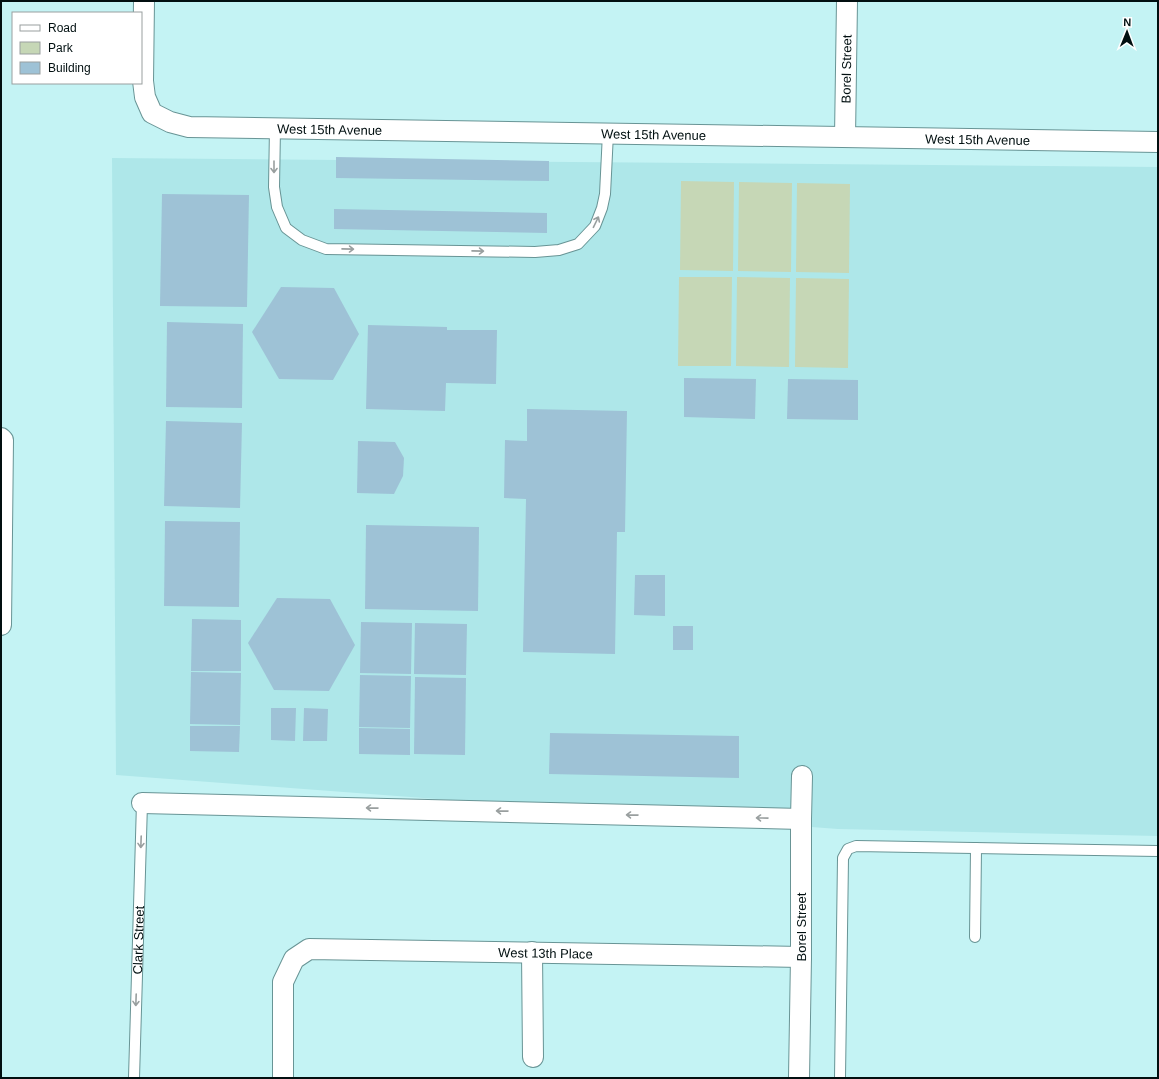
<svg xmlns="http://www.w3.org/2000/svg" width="1159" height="1079" font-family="Arial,sans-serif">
  <rect width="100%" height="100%" fill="#c4f3f4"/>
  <path fill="#aee7e9" d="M112,158l1046,9v669l-320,-7 -722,-54z"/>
  <g fill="#c6d7b6">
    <path d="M681,181l53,1 -1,89 -53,-1z"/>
    <path d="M739,182l53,1 -1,89 -53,-1z"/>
    <path d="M797,183l53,1 -1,89 -53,-1z"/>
    <path d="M679,277h53l-1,89h-53z"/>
    <path d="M737,277l53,1 -1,89 -53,-1z"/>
    <path d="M796,278l53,1 -1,89 -53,-1z"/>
  </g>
  <g fill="#9ec2d6">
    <path d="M336,157l213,4v20l-213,-3z"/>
    <path d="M162,194l87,1 -2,112 -87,-1z"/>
    <path d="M334,209l213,4v20l-213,-4z"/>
    <path d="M281,287l53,1 25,46 -26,46 -54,-1 -27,-47z"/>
    <path d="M167,322l76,2 -1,84 -76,-1z"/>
    <path d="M368,325l79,2v3h50l-1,54 -50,-1 -1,28 -79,-2z"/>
    <path d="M684,378l72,1 -1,40 -71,-2z"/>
    <path d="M788,379l70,1v40l-71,-1z"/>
    <path d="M527,409l100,2 -2,121h-8l-2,122 -92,-2 3,-153 -22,-1 1,-58 22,1z"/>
    <path d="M166,421l76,2 -2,85 -76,-2z"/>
    <path d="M358,441l37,1 9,16 -1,18 -9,18 -37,-1z"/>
    <path d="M165,521l75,1 -1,85 -75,-1z"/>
    <path d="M366,525l113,2 -1,84 -113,-2z"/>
    <path d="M635,575h30v41l-31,-1z"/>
    <path d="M277,598l53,1 25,46 -26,46 -55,-1 -26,-47z"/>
    <path d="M192,619l49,1v51h-50z"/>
    <path d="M361,622l51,1 -1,51 -51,-1z"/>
    <path d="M415,623l52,1 -1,51 -52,-1z"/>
    <rect x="673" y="626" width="20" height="24"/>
    <path d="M191,672l50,1 -1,52 -50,-1z"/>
    <path d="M360,675l51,1 -1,52 -51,-1z"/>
    <path d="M415,677l51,1 -1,77 -51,-1z"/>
    <path d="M271,708h25l-1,33 -24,-1z"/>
    <path d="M304,708l24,1 -1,32h-24z"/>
    <path d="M190,726h50l-1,26 -49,-1z"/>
    <path d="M359,728l51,1v26l-51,-1z"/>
    <path d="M550,733l189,3v42l-190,-4z"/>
  </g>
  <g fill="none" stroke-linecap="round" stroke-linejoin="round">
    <g stroke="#689495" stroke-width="12">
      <g id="lane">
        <path d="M275,128l-1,59 3,20 9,21 16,12 24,9 209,3 24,-2 19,-6 17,-18 7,-18 3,-14 3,-61"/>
        <path d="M975,937l1,-89"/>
        <path id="s1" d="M134,1078l8,-275"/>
        <path d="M840,1078l3,-220 5,-9 8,-3 302,5"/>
      </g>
    </g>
    <g stroke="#689495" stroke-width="22">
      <g id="street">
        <path id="s2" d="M144,1l-1,80 2,16 7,16 18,9 19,5 969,15"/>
        <path id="s3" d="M845,137l2,-136"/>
        <path d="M1,438l2,2 -2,185"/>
        <path d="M142,803l659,16"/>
        <path d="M532,952l1,105"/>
        <path id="s4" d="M283,1078v-96l11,-23 15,-10 492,8"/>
        <path id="s5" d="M799,1078l2,-121v-138l1,-43"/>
      </g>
    </g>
    <use href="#lane" stroke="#fff" stroke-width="10"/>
    <use href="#street" stroke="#fff" stroke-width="20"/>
  </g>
  <defs><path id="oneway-shaft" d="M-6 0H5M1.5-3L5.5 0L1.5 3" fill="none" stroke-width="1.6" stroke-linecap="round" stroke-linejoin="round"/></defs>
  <g stroke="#999f9f">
    <use href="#oneway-shaft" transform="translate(274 167) rotate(90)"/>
    <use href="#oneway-shaft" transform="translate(596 222) rotate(-64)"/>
    <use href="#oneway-shaft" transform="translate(348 249) rotate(1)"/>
    <use href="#oneway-shaft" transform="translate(478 251) rotate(1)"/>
    <use href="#oneway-shaft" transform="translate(372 808) rotate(-179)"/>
    <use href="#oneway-shaft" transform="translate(502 811) rotate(-179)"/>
    <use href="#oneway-shaft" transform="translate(632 815) rotate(-179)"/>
    <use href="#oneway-shaft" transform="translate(762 818) rotate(-179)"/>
    <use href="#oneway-shaft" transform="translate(141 842) rotate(92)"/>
    <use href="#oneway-shaft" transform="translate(136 1000) rotate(92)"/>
  </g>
  <g text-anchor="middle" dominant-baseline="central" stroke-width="3" stroke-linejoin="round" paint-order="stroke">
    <g font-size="13" fill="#010f10" stroke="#fff">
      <text stroke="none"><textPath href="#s3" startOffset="68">Borel Street</textPath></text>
      <text stroke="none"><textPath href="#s2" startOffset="294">West 15th Avenue</textPath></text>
      <text stroke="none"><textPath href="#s2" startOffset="618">West 15th Avenue</textPath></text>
      <text stroke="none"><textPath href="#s2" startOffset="942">West 15th Avenue</textPath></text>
      <text stroke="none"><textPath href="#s5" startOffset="151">Borel Street</textPath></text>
      <text stroke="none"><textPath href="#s1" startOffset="138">Clark Street</textPath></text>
      <text stroke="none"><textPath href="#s4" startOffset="376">West 13th Place</textPath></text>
    </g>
  </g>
  <rect width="1159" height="1079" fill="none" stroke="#010f10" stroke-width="4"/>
  <rect x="12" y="12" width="130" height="72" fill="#ffffff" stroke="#999f9f"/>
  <rect x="20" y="25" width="20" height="6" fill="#ffffff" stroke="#999f9f"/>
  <text x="48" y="32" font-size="12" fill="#010f10">Road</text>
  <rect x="20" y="42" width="20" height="12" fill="#c6d7b6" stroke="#999f9f"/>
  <text x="48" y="52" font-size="12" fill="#010f10">Park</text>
  <rect x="20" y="62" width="20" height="12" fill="#9ec2d6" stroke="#999f9f"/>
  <text x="48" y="72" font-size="12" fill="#010f10">Building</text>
  <g transform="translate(1127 32) rotate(1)" stroke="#ffffff" stroke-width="3" paint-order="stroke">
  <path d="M0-3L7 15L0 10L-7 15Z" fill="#010f10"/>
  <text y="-6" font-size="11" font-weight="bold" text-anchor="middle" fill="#010f10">N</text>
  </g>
</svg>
